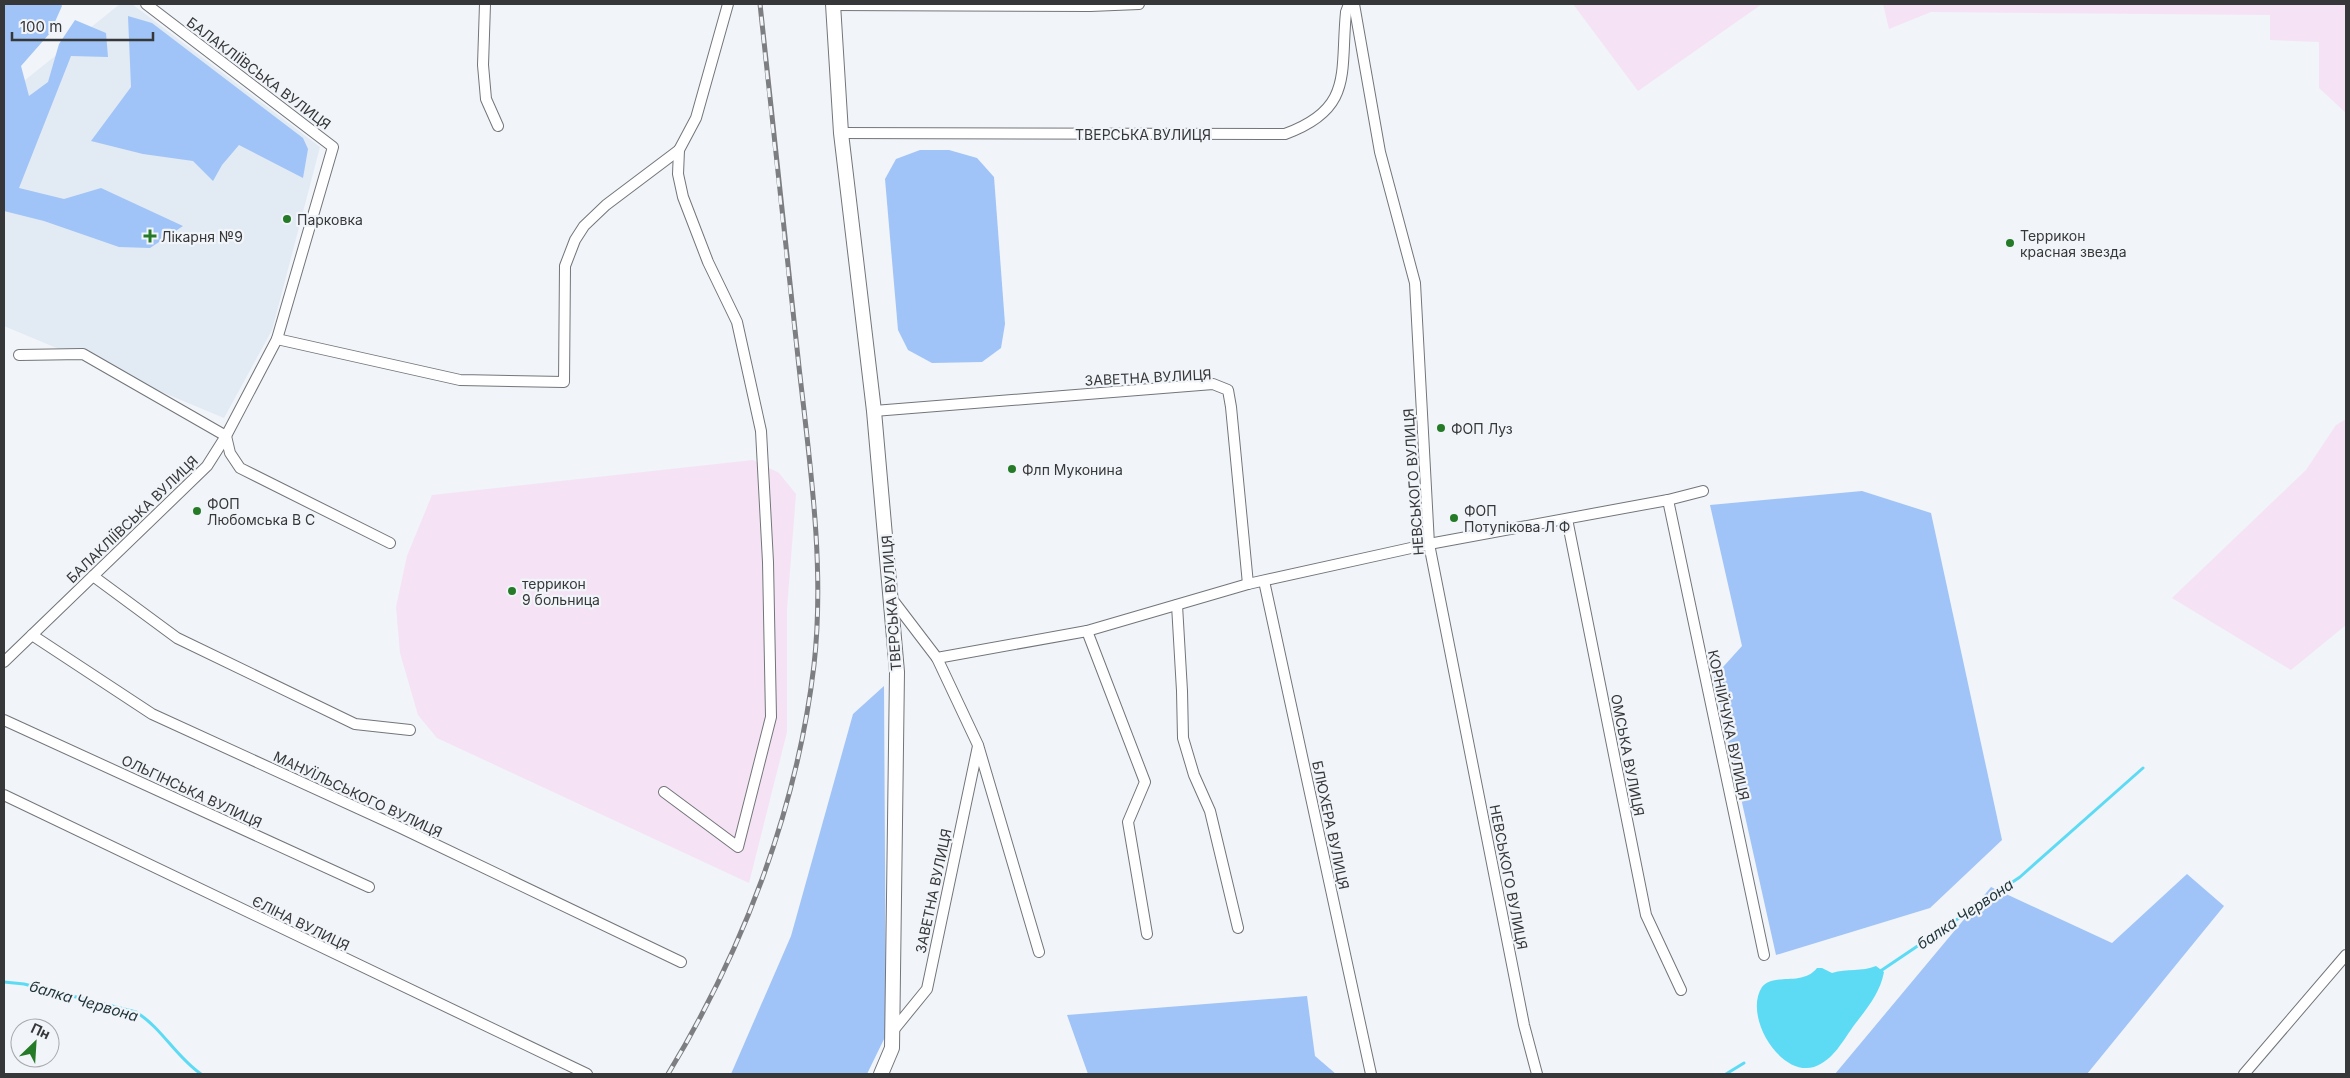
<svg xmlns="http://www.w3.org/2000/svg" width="2350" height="1078" font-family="Inter,sans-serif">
  <rect width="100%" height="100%" fill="#f1f4f8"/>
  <path fill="#e2eaf4" d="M120,4h12l188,143 -48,183 -48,88 -220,-92v-229z"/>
  <g fill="#f5e3f5">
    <path d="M1573,4h189l-124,87z"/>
    <path d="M1883,4h463v109l-27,-25v-46l-49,-2v-25l-339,-3 -42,17z"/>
    <path d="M2346,419v206l-55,45 -119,-72 134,-128 30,-45z"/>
    <path d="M753,460l26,13 17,21 -9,115v123l-38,151 -312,-145 -19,-23 -18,-62 -4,-46 11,-51 25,-61z"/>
  </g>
  <g fill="#a0c4f7">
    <path d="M4,4h57l1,2 -12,27 -29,33 8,30 19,-14 11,-38 16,-24 31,13 2,24 -37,-1 -52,132 45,11 37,-11 82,38 -33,22 -31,-1 -75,-26 -40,-10z"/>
    <path d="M128,16l24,7 151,115 5,11 -5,29 -64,-33 -17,20 -9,16 -20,-20 -50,-7 -52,-13 40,-54z"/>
    <path d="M920,150h29l28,8 17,19 11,147 -4,24 -19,14 -50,1 -24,-13 -10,-20 -13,-151 11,-20z"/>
    <path d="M1862,491l69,22 71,327 -72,68 -154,47 -62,-278 28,-31 -32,-141z"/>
    <path d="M884,686l2,349 -19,39h-136l60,-138 62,-222z"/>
    <path d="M2187,874l37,32 -137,168h-252l156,-187 121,56z"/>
    <path d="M1307,996l8,60 21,18h-248l-21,-59z"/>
  </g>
  <path fill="#5ddbf4" d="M1876,966l8,6c-4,21 -16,35 -29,52 -12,16 -21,36 -41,43 -34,10 -71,-51 -52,-80 11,-15 40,0 55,-19h5l10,5c15,-5 30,-1 44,-7z"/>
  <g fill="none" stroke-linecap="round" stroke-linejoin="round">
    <g stroke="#5ddbf4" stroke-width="3">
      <path d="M1879,972l141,-95 123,-109"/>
      <path d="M4,982l20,2 112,28c26,16 40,45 65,62"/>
      <path d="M1726,1074l18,-11"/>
    </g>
    <g stroke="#727579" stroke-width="12">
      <g id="street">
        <path d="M485,4l-2,61 3,34 12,27"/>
        <path d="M1354,4l26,148 35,131 14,261 95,481 13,49"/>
        <path d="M833,5l257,1 49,-2"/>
        <path d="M841,133l444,1c69,-25 55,-61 61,-122l3,-8"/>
        <path d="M277,339l183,41 104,2 1,-116 10,-26 9,-14 22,-21 73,-55"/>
        <path d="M19,355l64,-1 143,82 4,17 10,15 150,75"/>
        <path d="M874,411l339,-27 15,6 3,17 17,177"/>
        <path d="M1668,500l96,455"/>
        <path d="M1567,519l79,396 35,75"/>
        <path d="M93,576l84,62 178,86 55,6"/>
        <path d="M1264,581l107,493"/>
        <path d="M892,599l45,59 150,-27 161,-47 181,-40 239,-44 35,-9"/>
        <path d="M1177,605l5,86 1,47 11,37 16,36 28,117"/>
        <path d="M1087,631l58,151 -17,40 19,112"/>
        <path d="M32,635l120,79 247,113 282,135"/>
        <path d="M937,658l41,87 61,207"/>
        <path d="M4,662l203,-196 19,-30 51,-97 56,-192 -187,-143"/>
        <path d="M4,720l365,167"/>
        <path d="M664,792l74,55 33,-130 -3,-155 -7,-131 -24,-109 -29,-60 -25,-65 -5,-23 1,-24 17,-32 32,-114"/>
        <path d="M4,795l583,279"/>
        <path d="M892,1032l35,-43 51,-243"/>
        <path d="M2244,1074l102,-119"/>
      </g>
    </g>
    <g stroke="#727579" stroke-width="16">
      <path id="secondary" d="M833,4l8,129 33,278 23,261 -5,376 -11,26"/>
    </g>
    <use href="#street" stroke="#fff" stroke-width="10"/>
    <use href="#secondary" stroke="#fff" stroke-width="14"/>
    <g stroke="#7d7e81" stroke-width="5">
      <path id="rail" d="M668,1074c75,-124 129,-264 146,-409 11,-97 -4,-201 -15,-298 -14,-121 -27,-242 -39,-363"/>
    </g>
    <use href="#rail" stroke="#f1f4f8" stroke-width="3" stroke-dasharray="9" stroke-linecap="butt"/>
  </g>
  <g fill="#247a26" stroke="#f1f4f8" stroke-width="2">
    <circle cx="287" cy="219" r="5"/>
    <path d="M147.5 228.5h5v5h5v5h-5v5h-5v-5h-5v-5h5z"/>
    <circle cx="2010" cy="243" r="5"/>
    <circle cx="1441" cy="428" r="5"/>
    <circle cx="1012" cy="469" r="5"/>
    <circle cx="197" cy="511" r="5"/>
    <circle cx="1454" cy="518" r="5"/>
    <circle cx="512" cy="591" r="5"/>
  </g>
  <g text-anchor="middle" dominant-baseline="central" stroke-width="4.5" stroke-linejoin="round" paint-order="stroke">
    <g font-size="14" fill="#363739" stroke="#f1f4f8">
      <text transform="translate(259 73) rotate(37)">БАЛАКЛІЇВСЬКА ВУЛИЦЯ</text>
      <text x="1143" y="134">ТВЕРСЬКА ВУЛИЦЯ</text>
      <text transform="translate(1148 377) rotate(-3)">ЗАВЕТНА ВУЛИЦЯ</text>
      <text transform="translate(1413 482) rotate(-94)">НЕВСЬКОГО ВУЛИЦЯ</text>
      <text transform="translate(132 519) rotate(-44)">БАЛАКЛІЇВСЬКА ВУЛИЦЯ</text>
      <text transform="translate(891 603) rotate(-94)">ТВЕРСЬКА ВУЛИЦЯ</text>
      <text transform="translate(1729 725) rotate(78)">КОРНІЙЧУКА ВУЛИЦЯ</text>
      <text transform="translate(1628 755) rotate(79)">ОМСЬКА ВУЛИЦЯ</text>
      <text transform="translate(192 791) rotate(25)">ОЛЬГІНСЬКА ВУЛИЦЯ</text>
      <text transform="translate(358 794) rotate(25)">МАНУЇЛЬСЬКОГО ВУЛИЦЯ</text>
      <text transform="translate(1331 825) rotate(78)">БЛЮХЕРА ВУЛИЦЯ</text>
      <text transform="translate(1509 877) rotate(79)">НЕВСЬКОГО ВУЛИЦЯ</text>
      <text transform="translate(933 891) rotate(-78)">ЗАВЕТНА ВУЛИЦЯ</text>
      <text transform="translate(301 923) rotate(26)">ЄЛІНА ВУЛИЦЯ</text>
    </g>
    <g font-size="14" fill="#363739" stroke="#f1f4f8" text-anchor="start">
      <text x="297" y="219">Парковка</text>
      <text x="2020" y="235">Террикон<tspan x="2020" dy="16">красная звезда</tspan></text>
      <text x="161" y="236">Лікарня №9</text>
      <text x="1451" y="428">ФОП Луз</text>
      <text x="1022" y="469">Флп Муконина</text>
      <text x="207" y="503">ФОП<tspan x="207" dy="16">Любомська В С</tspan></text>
      <text x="1464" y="510">ФОП<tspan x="1464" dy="16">Потупікова Л Ф</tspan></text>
      <text x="522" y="583">террикон<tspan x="522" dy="16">9 больница</tspan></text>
    </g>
    <g font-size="15" font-style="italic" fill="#1d3338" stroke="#f1f4f8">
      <text transform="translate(1965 914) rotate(-34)">балка Червона</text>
      <text transform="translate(84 1001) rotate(16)">балка Червона</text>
    </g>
  </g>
  <rect width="2350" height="1078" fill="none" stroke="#363739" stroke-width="10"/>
  <g transform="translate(35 1043) rotate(25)"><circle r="24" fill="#f1f4f8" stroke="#a6a8ac"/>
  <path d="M0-4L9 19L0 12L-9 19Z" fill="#247a26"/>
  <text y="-8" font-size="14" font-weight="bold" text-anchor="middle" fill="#363739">Пн</text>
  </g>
  <path d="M12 32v8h141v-8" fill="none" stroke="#363739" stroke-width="2.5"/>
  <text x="20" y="32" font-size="15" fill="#363739" stroke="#f1f4f8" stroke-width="4" paint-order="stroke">100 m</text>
</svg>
